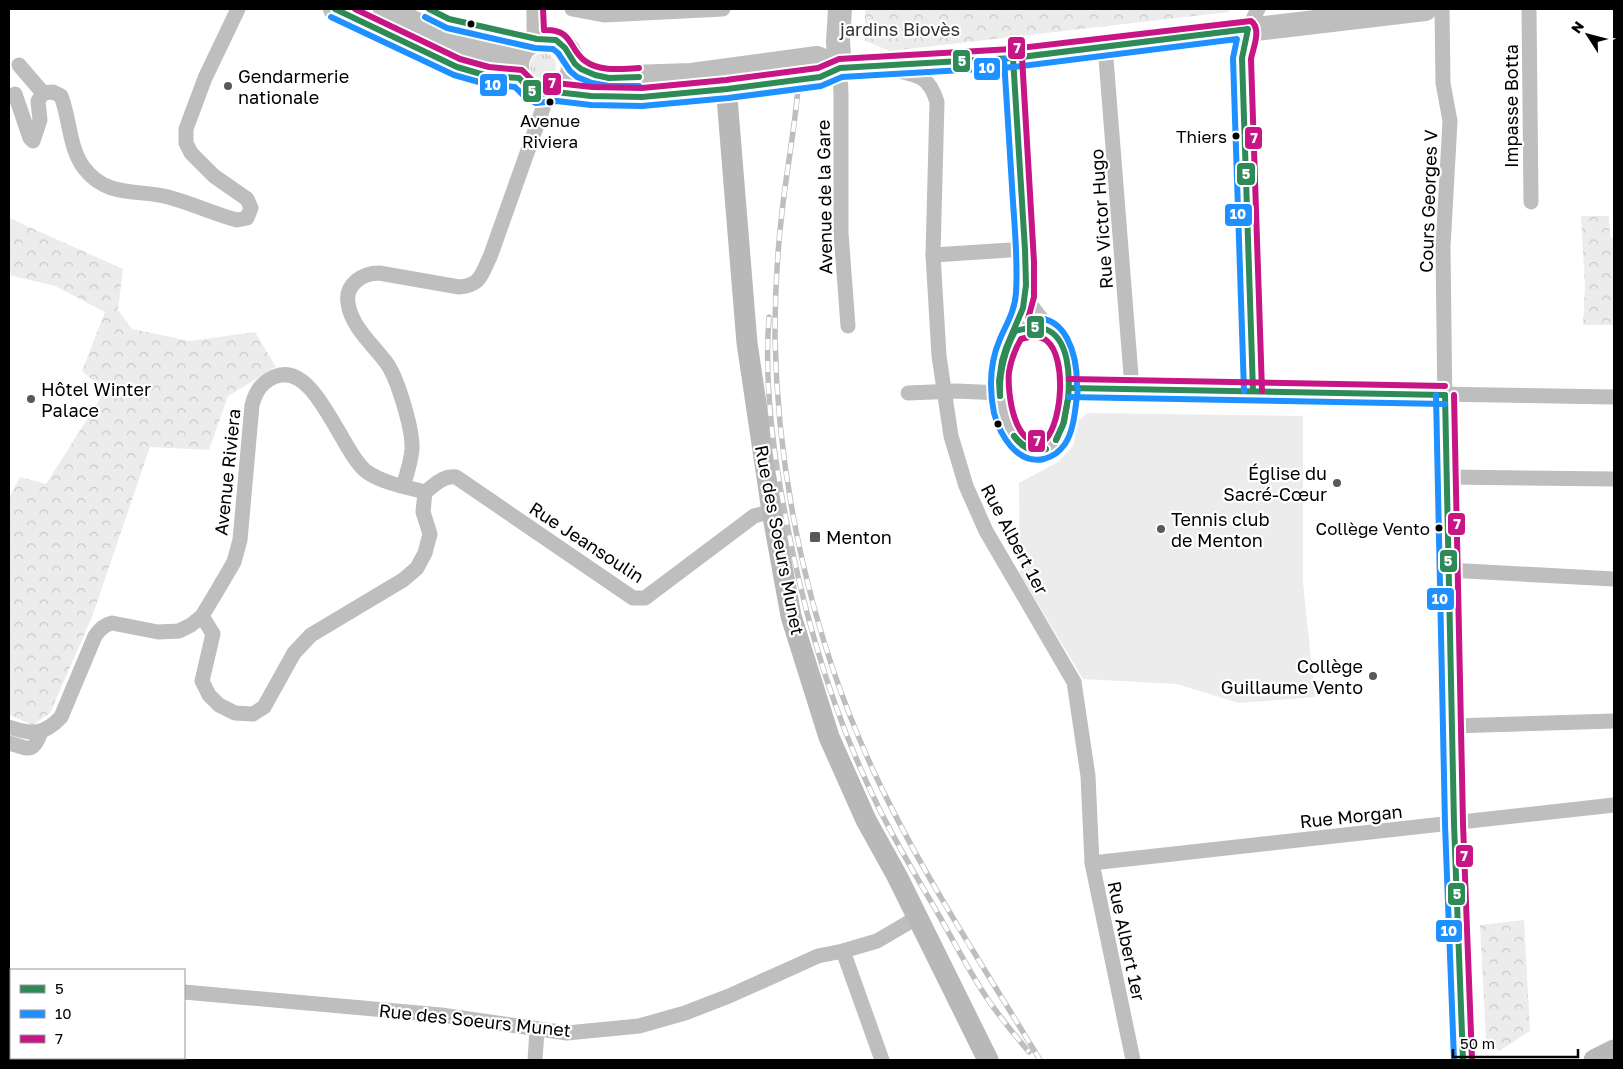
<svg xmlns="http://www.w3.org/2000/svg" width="1623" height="1069" font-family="'Golos Text',sans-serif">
  <defs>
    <pattern id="grass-tufts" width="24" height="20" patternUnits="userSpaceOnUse" patternTransform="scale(1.25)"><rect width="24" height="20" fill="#ececec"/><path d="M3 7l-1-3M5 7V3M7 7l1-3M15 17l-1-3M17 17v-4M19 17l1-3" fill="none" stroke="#c9c9c9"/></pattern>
    <pattern id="park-crowns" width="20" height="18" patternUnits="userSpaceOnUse" patternTransform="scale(1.25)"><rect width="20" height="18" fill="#ececec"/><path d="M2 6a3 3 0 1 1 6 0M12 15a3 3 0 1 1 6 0" fill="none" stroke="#c9c9c9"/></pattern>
  </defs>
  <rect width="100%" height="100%" fill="#fff"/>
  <circle fill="url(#grass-tufts)" cx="543" cy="66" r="13"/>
  <g fill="url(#park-crowns)">
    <path d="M865,9h364v3l-339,39 -25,-10z"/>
    <path d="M1581,216h28l1,22h4v87h-31l2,-39z"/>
    <path d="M9,218l114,51 -5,41 14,19 58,12 65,-9 21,35 -48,29 -19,54 -59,-3 -58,170 -42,96 -17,12 -24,-10v-217l11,-21 26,7 59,-93 -23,-20 23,-59 -50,-26 -46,-11z"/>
    <path d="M1524,920l6,111 -31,20 -13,-12 -6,-114z"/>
  </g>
  <path fill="#ececec" d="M1088,413l215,3v167l12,114 -76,6 -62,-19 -94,-5 -63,-105 -1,-91 39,-21 15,-16 6,-26z"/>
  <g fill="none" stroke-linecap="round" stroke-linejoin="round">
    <g stroke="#bebebe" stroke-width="15">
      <path d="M534,9v19l3,11"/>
      <path d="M572,9l32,6 119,-6"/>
      <path d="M1442,9l1,74 7,38 -7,126 3,248 8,329 9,236"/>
      <path d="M1529,9l2,193"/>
      <path d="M1105,46l27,342"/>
      <path d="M1013,58c3,50 6,101 9,151 2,27 6,62 3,87 -4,35 -31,59 -25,98 3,21 14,64 43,57 32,-8 45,-150 -28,-120"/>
      <path d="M19,65l24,28"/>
      <path d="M840,68l1,27v138l7,93"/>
      <path d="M898,71c23,4 32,8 39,31l-4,153 6,101 12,80 15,50 20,45 88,151 14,94 4,87 41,197"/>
      <path d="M15,94l15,44 3,3 7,-21 -2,-19 5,-8 10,-1 8,4c9,23 8,52 23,72 23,30 53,21 84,29 23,6 46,17 69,23l10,-2 4,-10 -4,-9 -33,-23 -23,-23 -5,-10v-14l19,-51 33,-69"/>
      <path d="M933,255l91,-6"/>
      <path d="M1025,297l26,35"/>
      <path d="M1069,388l545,9"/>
      <path d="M1253,391l-11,-333 6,-29 10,-20"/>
      <path d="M908,393l49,-2 43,2"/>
      <path d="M1446,477l168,2"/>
      <path d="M403,486c4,-12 8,-24 9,-37 1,-19 -15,-74 -27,-88 -13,-17 -34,-35 -37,-58 -3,-19 15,-30 31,-30l80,14c22,-2 22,-12 31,-30l58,-163"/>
      <path d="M425,492c10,-7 18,-17 31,-15l177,121h12l109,-82 18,-5"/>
      <path d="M1448,570l166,9"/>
      <path d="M202,616l11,18 -11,47 7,14 10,10 16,8 18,1 11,-7 30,-54 17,-18 92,-55 14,-12 8,-15 5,-19 -7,-22 2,-20"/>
      <path d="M1452,726l162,-5"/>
      <path d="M9,727c23,8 35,8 52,-10l34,-81c5,-7 9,-11 17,-13l46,9 21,-1 12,-6 11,-9 15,-25 17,-29 6,-22 12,-135c4,-14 9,-22 22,-28 41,-19 67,76 93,95 16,11 39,15 58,20"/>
      <path d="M9,743c20,6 24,11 32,-11"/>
      <path d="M1092,863l522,-58"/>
      <path d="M843,951l39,109"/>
      <path d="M184,992l257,23 126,18 72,-7 46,-13 44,-17 89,-40 25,-5 34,-10 41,-24"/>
      <path d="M58,1060l2,-2"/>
      <path d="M535,1060l2,-30"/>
    </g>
    <g stroke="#b8b8b8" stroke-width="21">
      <path d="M725,73l22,270 25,168 19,105 38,121 37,83 31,56 91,184"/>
      <path d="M1594,1060l20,-10"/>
    </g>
    <g stroke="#bebebe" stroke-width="24">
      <path d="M335,9l122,58c21,7 40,12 62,11"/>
      <path d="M385,9l61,29 47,18 27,-3"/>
      <circle cx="545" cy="66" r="28"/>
      <path d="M572,62l16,11 13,5 90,-3 126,-17 23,10"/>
      <path d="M840,68l-2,-26 2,-33"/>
      <path d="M556,92l35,4 51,1 85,-8 93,-12 20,-9 173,-10 412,-49"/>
    </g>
    <g stroke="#bebebe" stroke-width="5.5">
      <g id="rail">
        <path d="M799,77c-3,45 -12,90 -17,135 -5,42 -7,84 -7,126 3,147 36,297 98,432 47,101 109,194 167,290"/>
        <path d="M769,317c-5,64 3,128 15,191 18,100 47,201 91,292 17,36 38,71 58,105 17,29 32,59 50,87 13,21 30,41 46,60"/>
      </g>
    </g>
    <use href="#rail" stroke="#fff" stroke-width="4" stroke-dasharray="11" stroke-linecap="butt"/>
    <g stroke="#fff" stroke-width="10">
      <g id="bus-1">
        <path d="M335,9l122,58 31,9 31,2 11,12 8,4 18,-2 35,4 51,1 85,-8 93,-12 20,-9 173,-10 235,-29 -6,29 11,333"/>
        <path d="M429,9l20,10 88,20 19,1 9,8 10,16 6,5 14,6 14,3 30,-1"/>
        <path d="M1069,388l376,7"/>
        <path d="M1445,395l9,429 9,236"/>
        <path d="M1000,396l-1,-15 3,-20 4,-13 17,-40 3,-23 -1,-35 -12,-192"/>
        <path d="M1000,396c-1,-24 4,-44 15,-65 10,-2 20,-6 30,-2 25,9 25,49 23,70"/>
        <path d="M1014,436c9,11 18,15 32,13"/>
        <path d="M1014,436c8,12 18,17 32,13"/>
        <path d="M1056,440l8,-18 4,-23"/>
        <path d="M1056,440l7,-15 5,-26"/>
      </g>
    </g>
    <g stroke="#fff" stroke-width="10">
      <g id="bus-2">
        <path d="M331,17l123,58 32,9 29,3 10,10 11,6 21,-2 34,4 51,1 86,-8 93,-12 21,-9 172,-10 223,-28 -4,19 11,333"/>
        <path d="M425,17l22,11 88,20 18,1 5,4 12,18 7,6 15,6 17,3h30"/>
        <path d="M1004,59c3,47 6,95 9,143 2,30 5,60 3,91 -1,17 -9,30 -16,46 -10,23 -11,49 -6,74 6,22 23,52 50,46 10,-3 15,-7 21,-15 10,-16 10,-37 13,-55"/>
        <path d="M1028,319c39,-7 49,37 49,66"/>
        <path d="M1436,395l9,429 9,236"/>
        <path d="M1069,397l376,7"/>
      </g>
    </g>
    <g stroke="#fff" stroke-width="10">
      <g id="bus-3">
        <path d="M355,9l105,50 29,8 33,3 13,13 5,2 16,-2 36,4 50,1 84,-8 92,-12 21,-9 173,-10 239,-28c11,8 2,27 0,38l11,332"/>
        <path d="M543,9l1,21c30,-1 24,19 41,31 15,11 36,8 54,7"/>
        <path d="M1022,57l12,205v35l-6,22"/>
        <path d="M1033,336c5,1 10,1 14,5 20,17 15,80 -1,98 -32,15 -39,-48 -37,-67 2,-12 6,-23 12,-33z"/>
        <path d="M1069,379l376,7"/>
        <path d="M1454,395l9,429 9,236"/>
      </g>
    </g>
    <use href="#bus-1" stroke="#2e8b57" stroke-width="6"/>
    <use href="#bus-2" stroke="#1e90ff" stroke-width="6"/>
    <use href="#bus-3" stroke="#c71585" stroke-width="6"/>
  </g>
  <g fill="#000" stroke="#fff" stroke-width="2">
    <circle cx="471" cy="24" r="4.5"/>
    <circle cx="550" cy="102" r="4.5"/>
    <circle cx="1236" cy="136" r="4.5"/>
    <circle cx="998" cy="424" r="4.5"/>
    <circle cx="1439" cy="528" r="4.5"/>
  </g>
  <g fill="#595959" stroke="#fff" stroke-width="2">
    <circle cx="228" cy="86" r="5"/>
    <circle cx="31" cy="399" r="5"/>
    <circle cx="1337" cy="483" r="5"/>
    <circle cx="1161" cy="529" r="5"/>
    <rect x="809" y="531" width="12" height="12" rx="2.5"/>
    <circle cx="1373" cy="676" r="5"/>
  </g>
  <g text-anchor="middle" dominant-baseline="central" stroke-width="4.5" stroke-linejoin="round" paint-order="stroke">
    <g font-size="17" fill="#000" stroke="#fff" text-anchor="end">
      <text x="550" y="120" text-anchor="middle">Avenue<tspan x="550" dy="21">Riviera</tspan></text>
      <text x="1227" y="136">Thiers</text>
      <text x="1430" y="528">Collège Vento</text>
    </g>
    <g font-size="18" fill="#333" stroke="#fff">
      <text x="900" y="29">jardins Biovès</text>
    </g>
    <g font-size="18" fill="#000" stroke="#fff" text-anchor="start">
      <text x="238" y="76">Gendarmerie<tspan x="238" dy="21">nationale</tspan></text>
      <text x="41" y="389">Hôtel Winter<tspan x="41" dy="21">Palace</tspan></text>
      <text x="1327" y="473" text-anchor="end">Église du<tspan x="1327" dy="21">Sacré-Cœur</tspan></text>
      <text x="1171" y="519">Tennis club<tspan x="1171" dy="21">de Menton</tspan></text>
      <text x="826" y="537">Menton</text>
      <text x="1363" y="666" text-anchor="end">Collège<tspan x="1363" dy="21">Guillaume Vento</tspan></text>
    </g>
    <g font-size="18" fill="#000" stroke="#fff">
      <text transform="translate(1511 106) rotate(-90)">Impasse Botta</text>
      <text transform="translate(824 197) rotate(-91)">Avenue de la Gare</text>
      <text transform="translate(1428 201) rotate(-88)">Cours Georges V</text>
      <text transform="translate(1101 219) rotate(-94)">Rue Victor Hugo</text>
      <text transform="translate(227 472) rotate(-84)">Avenue Riviera</text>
      <text transform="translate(1015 539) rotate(62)">Rue Albert 1er</text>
      <text transform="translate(780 540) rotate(79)">Rue des Soeurs Munet</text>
      <text transform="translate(587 542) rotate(33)">Rue Jeansoulin</text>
      <text transform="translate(1351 816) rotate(-6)">Rue Morgan</text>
      <text transform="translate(1127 941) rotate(78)">Rue Albert 1er</text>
      <text transform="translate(475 1020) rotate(6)">Rue des Soeurs Munet</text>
    </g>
  </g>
  <g stroke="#fff" stroke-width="2">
    <rect x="1007" y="36" width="19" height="24" rx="5" fill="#c71585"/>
    <rect x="952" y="49" width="19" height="24" rx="5" fill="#2e8b57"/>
    <rect x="973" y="57" width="28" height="24" rx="5" fill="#1e90ff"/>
    <rect x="542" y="72" width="20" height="24" rx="5" fill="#c71585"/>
    <rect x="479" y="73" width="29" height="24" rx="5" fill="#1e90ff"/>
    <rect x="522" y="79" width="20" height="24" rx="5" fill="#2e8b57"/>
    <rect x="1244" y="126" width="19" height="24" rx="5" fill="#c71585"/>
    <rect x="1236" y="162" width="20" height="24" rx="5" fill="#2e8b57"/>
    <rect x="1224" y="203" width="29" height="24" rx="5" fill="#1e90ff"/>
    <rect x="1026" y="315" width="19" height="24" rx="5" fill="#2e8b57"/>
    <rect x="1027" y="429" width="19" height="24" rx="5" fill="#c71585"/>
    <rect x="1447" y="512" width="19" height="24" rx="5" fill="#c71585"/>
    <rect x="1439" y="549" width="19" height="24" rx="5" fill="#2e8b57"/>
    <rect x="1426" y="587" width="29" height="24" rx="5" fill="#1e90ff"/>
    <rect x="1455" y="844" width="19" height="24" rx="5" fill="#c71585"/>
    <rect x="1447" y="882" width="19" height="24" rx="5" fill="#2e8b57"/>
    <rect x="1435" y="919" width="28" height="24" rx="5" fill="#1e90ff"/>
  </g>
  <g font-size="14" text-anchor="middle" font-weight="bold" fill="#fff">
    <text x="1017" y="53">7</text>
    <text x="962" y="66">5</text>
    <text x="987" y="73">10</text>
    <text x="552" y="88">7</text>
    <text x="493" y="90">10</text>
    <text x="532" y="96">5</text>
    <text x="1254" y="143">7</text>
    <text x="1246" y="179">5</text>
    <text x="1238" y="219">10</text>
    <text x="1035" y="332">5</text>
    <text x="1037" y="446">7</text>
    <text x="1457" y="529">7</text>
    <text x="1448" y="566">5</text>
    <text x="1440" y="604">10</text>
    <text x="1464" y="861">7</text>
    <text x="1457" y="899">5</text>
    <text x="1449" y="936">10</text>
  </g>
  <rect width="1623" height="1069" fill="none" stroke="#000000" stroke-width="20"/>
  <rect x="10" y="969" width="175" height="90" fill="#ffffff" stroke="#999999"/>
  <rect x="20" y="985" width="25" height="8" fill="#2e8b57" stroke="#999999"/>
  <text x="55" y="994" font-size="15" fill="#000000">5</text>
  <rect x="20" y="1010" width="25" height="8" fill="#1e90ff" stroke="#999999"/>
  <text x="55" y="1019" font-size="15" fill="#000000">10</text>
  <rect x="20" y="1035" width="25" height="8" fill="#c71585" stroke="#999999"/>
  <text x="55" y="1044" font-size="15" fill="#000000">7</text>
  <g transform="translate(1588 35) rotate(306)" stroke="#ffffff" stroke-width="4" paint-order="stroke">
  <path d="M0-4L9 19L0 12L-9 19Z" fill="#000000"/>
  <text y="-8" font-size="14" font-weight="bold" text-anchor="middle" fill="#000000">N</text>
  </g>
  <path d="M1453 1049v8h125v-8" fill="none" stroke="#000000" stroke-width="2.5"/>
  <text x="1460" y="1049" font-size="15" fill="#000000" stroke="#ffffff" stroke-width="4" paint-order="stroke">50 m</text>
</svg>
